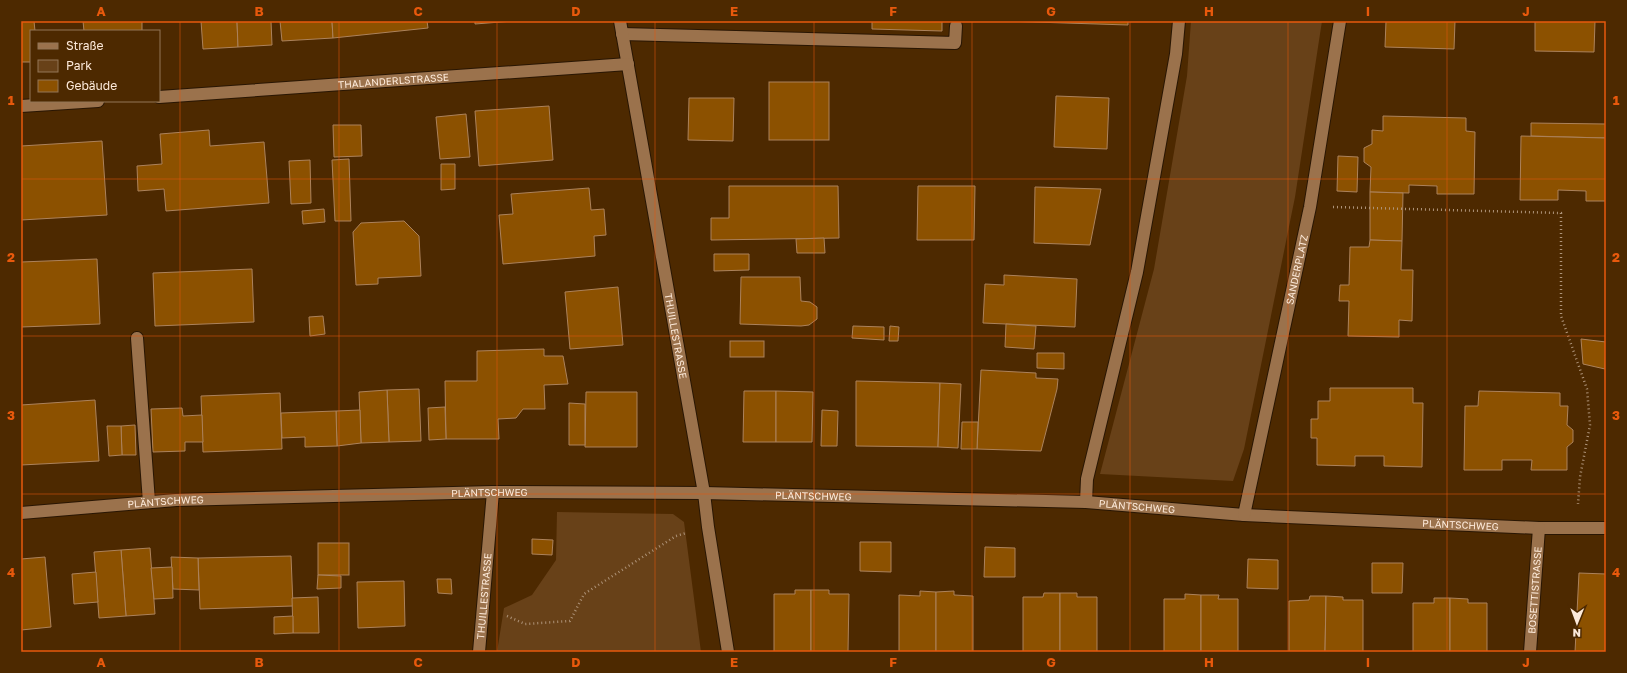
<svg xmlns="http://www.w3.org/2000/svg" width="1627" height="673" font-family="'Golos Text',sans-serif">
  <rect width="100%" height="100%" fill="#4d2900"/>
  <g fill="#684118">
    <path d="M1191,21h131l-27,176 -51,252 -11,32 -133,-7 54,-205 33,-193z"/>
    <path d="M557,512l116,2 11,8 17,130h-204l7,-44 28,-13 24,-35z"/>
  </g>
  <g fill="#8c5100" stroke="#ac825b">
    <path d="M21,21h13l1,10h-4v31h-10z"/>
    <path d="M83,21h59v10h-58z"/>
    <path d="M201,21h36l1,26 -35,2z"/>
    <path d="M237,21h34l1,24 -34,2z"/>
    <path d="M280,21h52l1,17 -51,3z"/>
    <path d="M332,21h95l1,7 -95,10z"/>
    <path d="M475,21h38l-38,3z"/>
    <path d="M872,21h70v10l-70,-2z"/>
    <path d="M1003,21h125v4z"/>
    <path d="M1386,21h69l-1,28 -69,-2z"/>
    <path d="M1535,21h60l-1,31 -59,-1z"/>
    <rect x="769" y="82" width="60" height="58"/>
    <path d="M1056,96l53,2 -2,51 -53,-2z"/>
    <path d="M689,98h45l-1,43 -45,-1z"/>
    <path d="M549,106l4,54 -74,6 -4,-55z"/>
    <path d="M466,114l4,43 -30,2 -4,-42z"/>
    <path d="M1383,116l83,2v13l9,1 -1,62h-37v-8l-28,-1v8l-39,-1 1,-25 -7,-5v-14l8,-4v-14l11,1z"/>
    <path d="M1531,123l75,1v14l-75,-2z"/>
    <path d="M333,125h28l1,31 -28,1z"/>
    <path d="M209,130l1,16 54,-4 5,61 -103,8 -2,-22 -26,2 -1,-25 25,-2 -2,-30z"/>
    <path d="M1521,136l85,2v63h-20v-10l-28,-1v10h-38z"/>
    <path d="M102,141l5,74 -86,5v-74z"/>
    <path d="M1338,156l20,1 -1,35 -20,-1z"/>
    <path d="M349,159l2,62h-16l-3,-61z"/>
    <path d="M310,160l1,43 -20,1 -2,-43z"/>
    <path d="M441,164h14v25l-14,1z"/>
    <path d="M729,186h109l1,52 -128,2v-22h18z"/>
    <path d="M918,186h57l-1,54h-57z"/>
    <path d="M1035,187l66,2 -11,56 -56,-2z"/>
    <path d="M589,188l2,22 13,-1 2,26 -12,1 1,20 -92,8 -4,-49 14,-1 -2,-20z"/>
    <path d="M1370,192l33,1 -1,48 -32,-1z"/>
    <path d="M324,209l1,13 -22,2 -1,-13z"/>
    <path d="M404,221l15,15 2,40 -43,2v6l-22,1 -3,-53 8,-9z"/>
    <path d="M824,238l1,15h-28l-1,-14z"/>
    <path d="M1370,240l32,1 -1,29h12l-1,51 -13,-1v17l-51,-1 1,-35h-10l1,-16h9l1,-38h19z"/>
    <path d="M714,254h35v16l-35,1z"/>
    <path d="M97,259l3,65 -79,3v-65z"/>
    <path d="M252,269l2,53 -99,4 -2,-53z"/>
    <path d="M1004,275l73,4 -2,48 -92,-4 2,-39 19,1z"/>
    <path d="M741,277h59l1,24 9,1 7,5v12l-8,6 -8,1 -61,-2z"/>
    <path d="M618,287l5,58 -53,4 -5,-57z"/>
    <path d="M323,316l2,18 -15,2 -1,-19z"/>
    <path d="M1006,324l30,2 -2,23 -29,-2z"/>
    <path d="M853,326l31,1v13l-32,-2z"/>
    <path d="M890,326l9,1 -1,14h-9z"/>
    <path d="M1581,339l25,3 -1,27 -22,-5z"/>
    <rect x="730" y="341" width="34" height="16"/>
    <path d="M544,349v7h19l5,28 -24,1 1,24h-22l-7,9 -18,1 1,20h-53l-1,-58h32v-30z"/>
    <path d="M1037,353h27v16l-27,-1z"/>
    <path d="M981,370l55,3v5l22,1 -1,10 -16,62 -64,-2z"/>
    <path d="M856,381l84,2 -2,64 -82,-1z"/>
    <path d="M940,383l21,1 -3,64 -20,-1z"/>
    <path d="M1330,388h83v15h10l-1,64 -38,-1v-10h-29v10l-38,-1v-27h-6v-19h7v-18h12z"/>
    <path d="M419,389l2,52 -32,1 -2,-52z"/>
    <path d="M387,390l2,52 -28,1 -2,-51z"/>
    <path d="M744,391h32v51h-33z"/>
    <path d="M776,391l37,1 -1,50h-36z"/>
    <path d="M1479,391l81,2v13h8l-1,19 6,5v12l-6,5v23h-36l1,-10h-30v10h-38l1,-64h13z"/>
    <path d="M586,392h51v55h-52z"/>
    <path d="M280,393l2,56 -79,3 -2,-56z"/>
    <path d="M95,400l4,61 -78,4v-60z"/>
    <path d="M569,403l16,1v41h-16z"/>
    <path d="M445,407l1,32 -17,1 -1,-32z"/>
    <path d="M182,408l1,8 19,-1 1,27h-18v9l-32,1 -2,-43z"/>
    <path d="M360,410l1,33 -24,3 -1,-35z"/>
    <path d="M822,410l16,1 -1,35h-16z"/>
    <path d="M336,411l1,35 -32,1v-10l-23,1 -1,-25z"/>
    <path d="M962,422h16l-1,27h-16z"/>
    <path d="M135,425l1,30h-14l-1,-29z"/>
    <path d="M107,426h14l1,29 -13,1z"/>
    <path d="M532,539l21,1 -1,15 -20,-1z"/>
    <path d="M860,542h31v30l-31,-1z"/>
    <rect x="318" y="543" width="31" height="32"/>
    <path d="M985,547l30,1v29h-31z"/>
    <path d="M150,548l5,66 -29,2 -5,-66z"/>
    <path d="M121,550l5,66 -27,2 -5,-66z"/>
    <path d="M291,556l2,50 -93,3 -2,-51z"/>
    <path d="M45,557l6,70 -30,3v-71z"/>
    <path d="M171,557l27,1 1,32 -26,-1z"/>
    <path d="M1248,559l30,1v29l-31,-1z"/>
    <path d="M1372,563h31l-1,30h-30z"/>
    <path d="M172,567l1,31 -19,1 -3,-31z"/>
    <path d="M96,572l2,30 -24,2 -2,-30z"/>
    <path d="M1579,573l27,1v78h-31z"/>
    <path d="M318,575l23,1v12l-24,1z"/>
    <path d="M437,579h14l1,15 -14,-1z"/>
    <path d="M404,581l1,45 -47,2 -1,-46z"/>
    <path d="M795,590h16v62h-37v-58h21z"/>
    <path d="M811,590h18v4h20l-1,58h-37z"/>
    <path d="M920,591l16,1v60h-37v-57l21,1z"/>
    <path d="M954,591v4l19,1v56h-37v-60z"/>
    <path d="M1044,593h16v59h-37v-55h20z"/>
    <path d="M1060,593h17v4h20v55h-37z"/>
    <path d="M1185,594l16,1v57h-37v-53h21z"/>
    <path d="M1201,595h18l-1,4h20v53h-37z"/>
    <path d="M1310,596h16l-1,56h-36v-51l20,-1z"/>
    <path d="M1326,596l17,1v3h20v52h-38z"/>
    <path d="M318,597l1,36h-26l-1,-35z"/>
    <path d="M1434,598h16v54h-37v-49h21z"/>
    <path d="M1450,598l18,1v4h19v49h-37z"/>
    <path d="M293,616v17l-19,1v-17z"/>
  </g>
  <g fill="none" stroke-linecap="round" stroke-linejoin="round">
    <g stroke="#291603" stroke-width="14">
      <g id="lane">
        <path d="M622,34l333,9 1,-17"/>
        <path d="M137,338l12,164"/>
      </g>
    </g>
    <g stroke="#291603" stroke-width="14">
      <g id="street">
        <path id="s1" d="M620,21l84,472 4,34 20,125"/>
        <path id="s2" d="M159,97l469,-33"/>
        <path d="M21,106l77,-5"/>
        <path d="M1086,502l1,-23 50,-207 39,-218 3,-33"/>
        <path id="s3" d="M21,513l155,-13 317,-8 211,1 382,9 158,13 295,13h67"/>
        <path id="s4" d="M1244,515l66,-308 30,-186"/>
        <path id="s5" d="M479,652l14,-160"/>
        <path id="s6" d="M1530,652l9,-124"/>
      </g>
    </g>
    <g stroke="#ae9378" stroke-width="2.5" stroke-dasharray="1 3" stroke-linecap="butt">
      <path d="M1333,207l228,6v103l26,73 3,36 -10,52 -2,27"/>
      <path d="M507,616l18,8 45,-3 14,-27 92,-58 10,-3"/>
    </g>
    <use href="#lane" stroke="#9b724c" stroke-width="12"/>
    <use href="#street" stroke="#9b724c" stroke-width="12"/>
  </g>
  <path fill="none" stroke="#e8590c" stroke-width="1" stroke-opacity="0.55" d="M180,21v631M339,21v631M497,21v631M655,21v631M814,21v631M972,21v631M1130,21v631M1288,21v631M1447,21v631M21,179h1585M21,336h1585M21,494h1585"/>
  <g text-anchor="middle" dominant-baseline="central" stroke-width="4" stroke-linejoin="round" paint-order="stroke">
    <g font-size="10" fill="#fdeada" stroke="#4d2900">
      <text stroke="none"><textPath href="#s2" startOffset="235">THALANDERLSTRASSE</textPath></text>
      <text stroke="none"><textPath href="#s4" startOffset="251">SANDERPLATZ</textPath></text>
      <text stroke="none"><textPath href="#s1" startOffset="320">THUILLESTRASSE</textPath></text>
      <text stroke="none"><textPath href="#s3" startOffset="469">PLÄNTSCHWEG</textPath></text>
      <text stroke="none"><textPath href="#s3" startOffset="793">PLÄNTSCHWEG</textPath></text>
      <text stroke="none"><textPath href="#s3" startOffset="145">PLÄNTSCHWEG</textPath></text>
      <text stroke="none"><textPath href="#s3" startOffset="1117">PLÄNTSCHWEG</textPath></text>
      <text stroke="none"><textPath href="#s3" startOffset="1441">PLÄNTSCHWEG</textPath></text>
      <text stroke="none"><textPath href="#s6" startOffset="62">BOSETTISTRASSE</textPath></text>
      <text stroke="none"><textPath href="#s5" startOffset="56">THUILLESTRASSE</textPath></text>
    </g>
  </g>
  <rect width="1627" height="673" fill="none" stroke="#4d2900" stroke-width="44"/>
  <rect x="30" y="30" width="130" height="72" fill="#4d2900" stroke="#937657"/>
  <rect x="38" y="43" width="20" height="6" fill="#9b724c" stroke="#937657"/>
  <text x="66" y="50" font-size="12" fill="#fdeada">Straße</text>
  <rect x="38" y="60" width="20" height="12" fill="#684118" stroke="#937657"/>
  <text x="66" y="70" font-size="12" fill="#fdeada">Park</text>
  <rect x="38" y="80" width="20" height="12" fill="#8c5100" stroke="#937657"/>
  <text x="66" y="90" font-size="12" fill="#fdeada">Gebäude</text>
  <g transform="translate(1577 623) rotate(181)" stroke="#4d2900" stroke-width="3" paint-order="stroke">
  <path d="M0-3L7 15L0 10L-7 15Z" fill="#fdeada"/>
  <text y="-6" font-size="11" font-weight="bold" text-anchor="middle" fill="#fdeada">N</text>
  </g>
  <rect x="22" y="22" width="1583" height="629" fill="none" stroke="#e8590c" stroke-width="1.5"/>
  <g font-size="13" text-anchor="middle" font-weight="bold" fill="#e8590c">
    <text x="101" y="16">A</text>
    <text x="259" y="16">B</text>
    <text x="418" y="16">C</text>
    <text x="576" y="16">D</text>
    <text x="734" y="16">E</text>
    <text x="893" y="16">F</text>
    <text x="1051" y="16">G</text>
    <text x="1209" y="16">H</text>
    <text x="1368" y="16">I</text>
    <text x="1526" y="16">J</text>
    <text x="11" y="105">1</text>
    <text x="1616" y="105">1</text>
    <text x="11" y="262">2</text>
    <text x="1616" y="262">2</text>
    <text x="11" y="420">3</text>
    <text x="1616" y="420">3</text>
    <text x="11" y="577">4</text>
    <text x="1616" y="577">4</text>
    <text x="101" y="667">A</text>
    <text x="259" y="667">B</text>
    <text x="418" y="667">C</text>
    <text x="576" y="667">D</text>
    <text x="734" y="667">E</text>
    <text x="893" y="667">F</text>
    <text x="1051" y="667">G</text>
    <text x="1209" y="667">H</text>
    <text x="1368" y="667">I</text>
    <text x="1526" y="667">J</text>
  </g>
</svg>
